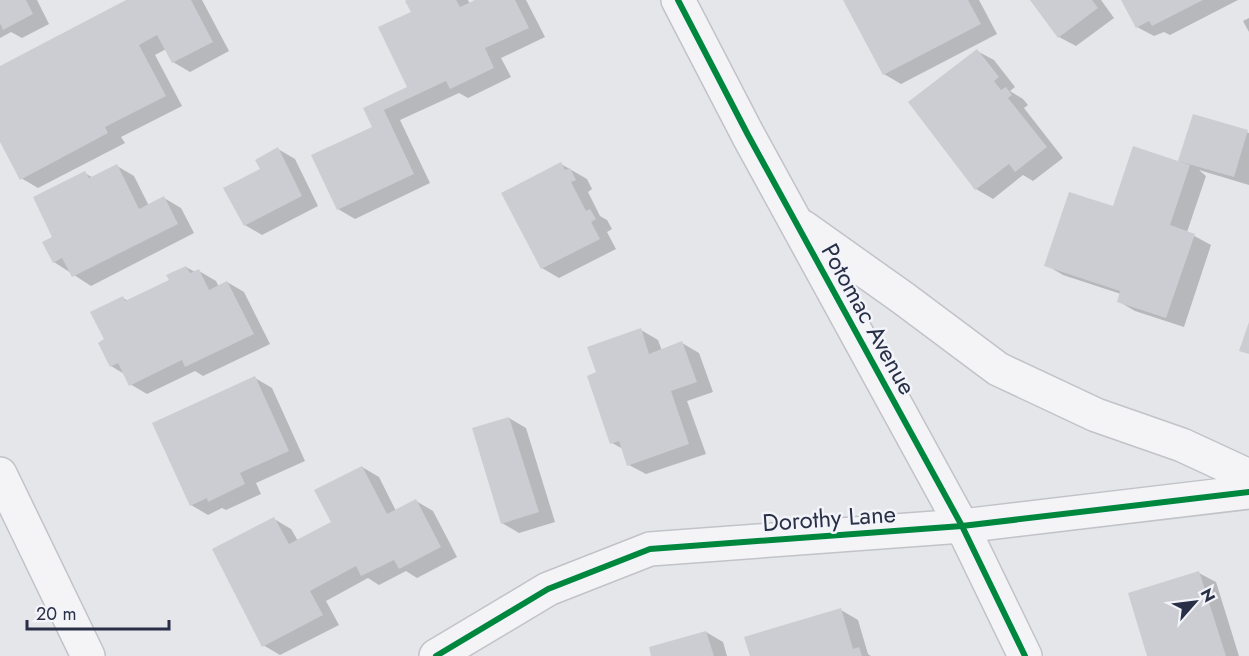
<svg xmlns="http://www.w3.org/2000/svg" width="1249" height="656" font-family="Jost,sans-serif">
  <rect width="100%" height="100%" fill="#e4e6ea"/>
  <g fill="#0003">
    <path d="M0,0h37l12,24 -27,14 -11,-6 -11,6z"/>
    <path d="M130,0h72l27,51 -39,21 -17,-10 -7,-13 -11,6 27,51 -61,31 4,6 -87,45 -17,-10 -21,-39v-72z"/>
    <path d="M411,0h57l2,4 9,-4h47l19,37 -44,21 10,19 -43,21 -9,-5 -59,27 30,63 -75,36 -17,-10 36,-82 -9,-18 44,-21 4,-75z"/>
    <path d="M845,0h134l18,34 -96,50 -17,-10z"/>
    <path d="M1032,0h69l13,18 -38,28 -17,-9z"/>
    <path d="M1123,0h115l-68,35 -6,-3 -10,4 -17,-9z"/>
    <path d="M1249,18v14l-6,-11z"/>
    <path d="M977,51l17,9 21,27 -5,4 13,8 5,6 -4,3 39,50 -30,23 -10,-6 -30,24 -17,-10z"/>
    <path d="M1194,116l55,17v52l-50,-15 7,6 -19,56 24,13 -27,82 -49,-16 -17,-10 3,-7 -58,-19 -17,-10 68,-57 65,-45z"/>
    <path d="M278,149l17,10 23,47 -56,29 -17,-10 17,-55z"/>
    <path d="M561,164l26,15 5,10 -4,3 12,24 7,4 5,9 -5,3 9,17 -57,29 -17,-10z"/>
    <path d="M117,166l17,10 15,30 15,-8 17,10 13,25 -103,53 -37,-24v-24l31,-65 8,5z"/>
    <path d="M186,267l9,5 4,-1 17,10 3,6 8,-5 17,10 26,52 -67,32 -8,-5 -48,23 -17,-10 -4,-9 -15,-9 -5,-26 17,-42 5,3 43,-20z"/>
    <path d="M641,330l17,10 4,11 20,-8 17,10 14,39 -26,9 19,53 -60,20 -17,-9 -6,-16 -11,-6 -14,-70z"/>
    <path d="M255,378l17,10 33,73 -49,22 5,11 -35,16 -4,-2 -14,7 -17,-10z"/>
    <path d="M509,418l17,10 29,94 -36,11 -17,-10z"/>
    <path d="M362,467l17,10 17,34 20,-10 17,10 24,46 -40,21 -11,-7 -27,14 -11,-7 -42,23 13,24 -59,30 -17,-10 11,-126 17,10 7,12 35,-18z"/>
    <path d="M1199,573l17,9 23,74h-90z"/>
    <path d="M841,610l17,10 10,34 3,2h-119z"/>
    <path d="M706,632l17,10 4,14h-74z"/>
  </g>
  <g fill="#cbcdd2">
    <path d="M0,0h26l7,14 -30,16 -3,-7z"/>
    <path d="M126,0h65l22,42 -41,21 -15,-28 -18,10 27,51 -61,31 3,6 -88,47 -20,-38v-76z"/>
    <path d="M407,0h49l4,7 15,-7h40l14,28 -44,20 9,20 -44,21 -4,-8 -62,29 30,64 -77,36 -26,-55 61,-28 -9,-19 44,-21 -29,-60 33,-15 -6,-11z"/>
    <path d="M843,0h125l13,24 -98,51z"/>
    <path d="M1030,0h62l6,8 -40,30z"/>
    <path d="M1121,0h82l-51,26 -3,-5 -13,7z"/>
    <path d="M977,49l22,28 -5,4 7,9 5,-3 6,8 -4,3 39,49 -32,25 -6,-8 -34,26 -67,-88z"/>
    <path d="M1193,114l55,16 -14,47 -56,-16z"/>
    <path d="M1133,146l57,19 -20,60 25,9 -29,84 -49,-16 3,-11 -76,-25 25,-74 44,14z"/>
    <path d="M278,147l24,49 -58,30 -21,-38 37,-19 -5,-9z"/>
    <path d="M561,162l4,8 5,-2 6,12 -5,2 15,29 4,-2 6,10 -5,3 9,17 -59,30 -40,-76z"/>
    <path d="M117,164l22,45 25,-13 14,28 -106,53 -10,-19 -9,5 -11,-21 10,-5 -19,-40 52,-26 4,7z"/>
    <path d="M186,266l4,7 9,-4 10,21 18,-9 27,53 -69,33 -3,-7 -53,26 -11,-23 -8,4 -12,-24 6,-4 -14,-27 33,-16 2,5 44,-21 -3,-5z"/>
    <path d="M1249,322v32l-10,-3z"/>
    <path d="M641,328l8,26 33,-13 15,41 -26,9 18,53 -62,22 -8,-25 -9,3 -23,-68 9,-4 -9,-25z"/>
    <path d="M255,376l34,75 -49,22 5,11 -37,18 -1,-4 -17,8 -38,-83z"/>
    <path d="M509,417l30,95 -38,12 -29,-96z"/>
    <path d="M362,466l25,48 29,-15 25,48 -42,22 -5,-9 -33,16 -5,-10 -46,25 13,24 -61,32 -50,-98 62,-32 15,27 42,-22 -17,-32z"/>
    <path d="M1199,571l27,85h-79l-19,-63z"/>
    <path d="M841,608l12,41 6,-2 3,9h-112l-6,-19z"/>
    <path d="M706,631l8,25h-63l-2,-9z"/>
  </g>
  <g fill="none" stroke-linecap="round" stroke-linejoin="round">
    <g stroke="#c1c3c8" stroke-width="36">
      <g id="minor">
        <path d="M678,0l70,135 214,391 63,130"/>
        <path d="M803,227l100,71 95,71 98,46 86,30 67,31"/>
        <path d="M0,474l88,182"/>
        <path d="M436,656l112,-67 102,-40 312,-23 287,-34"/>
      </g>
    </g>
    <use href="#minor" stroke="#f4f4f6" stroke-width="33"/>
    <g stroke="#f2f4f9" stroke-width="10">
      <g id="cycleway">
        <path d="M678,0l70,135 214,391 63,130"/>
        <path d="M436,656l112,-67 102,-40 312,-23 287,-34"/>
      </g>
    </g>
    <use href="#cycleway" stroke="#00873e" stroke-width="6"/>
  </g>
  <g text-anchor="middle" dominant-baseline="central" stroke-width="5" stroke-linejoin="round" paint-order="stroke">
    <g font-size="24" fill="#282f46" stroke="#f2f4f9">
      <text transform="translate(869 319) rotate(61)">Potomac Avenue</text>
      <text transform="translate(829 518) rotate(-4)">Dorothy Lane</text>
    </g>
  </g>
  <g transform="translate(1195 602) rotate(62)" stroke="#f2f4f9" stroke-width="4.5" paint-order="stroke">
  <path d="M0-4.5L10 22L0 15L-10 22Z" fill="#282f46"/>
  <text y="-9" font-size="16" font-weight="bold" text-anchor="middle" fill="#282f46">N</text>
  </g>
  <path d="M27 620v9h142v-9" fill="none" stroke="#282f46" stroke-width="3"/>
  <text x="36" y="620" font-size="18" fill="#282f46" stroke="#f2f4f9" stroke-width="4.5" paint-order="stroke">20 m</text>
</svg>
